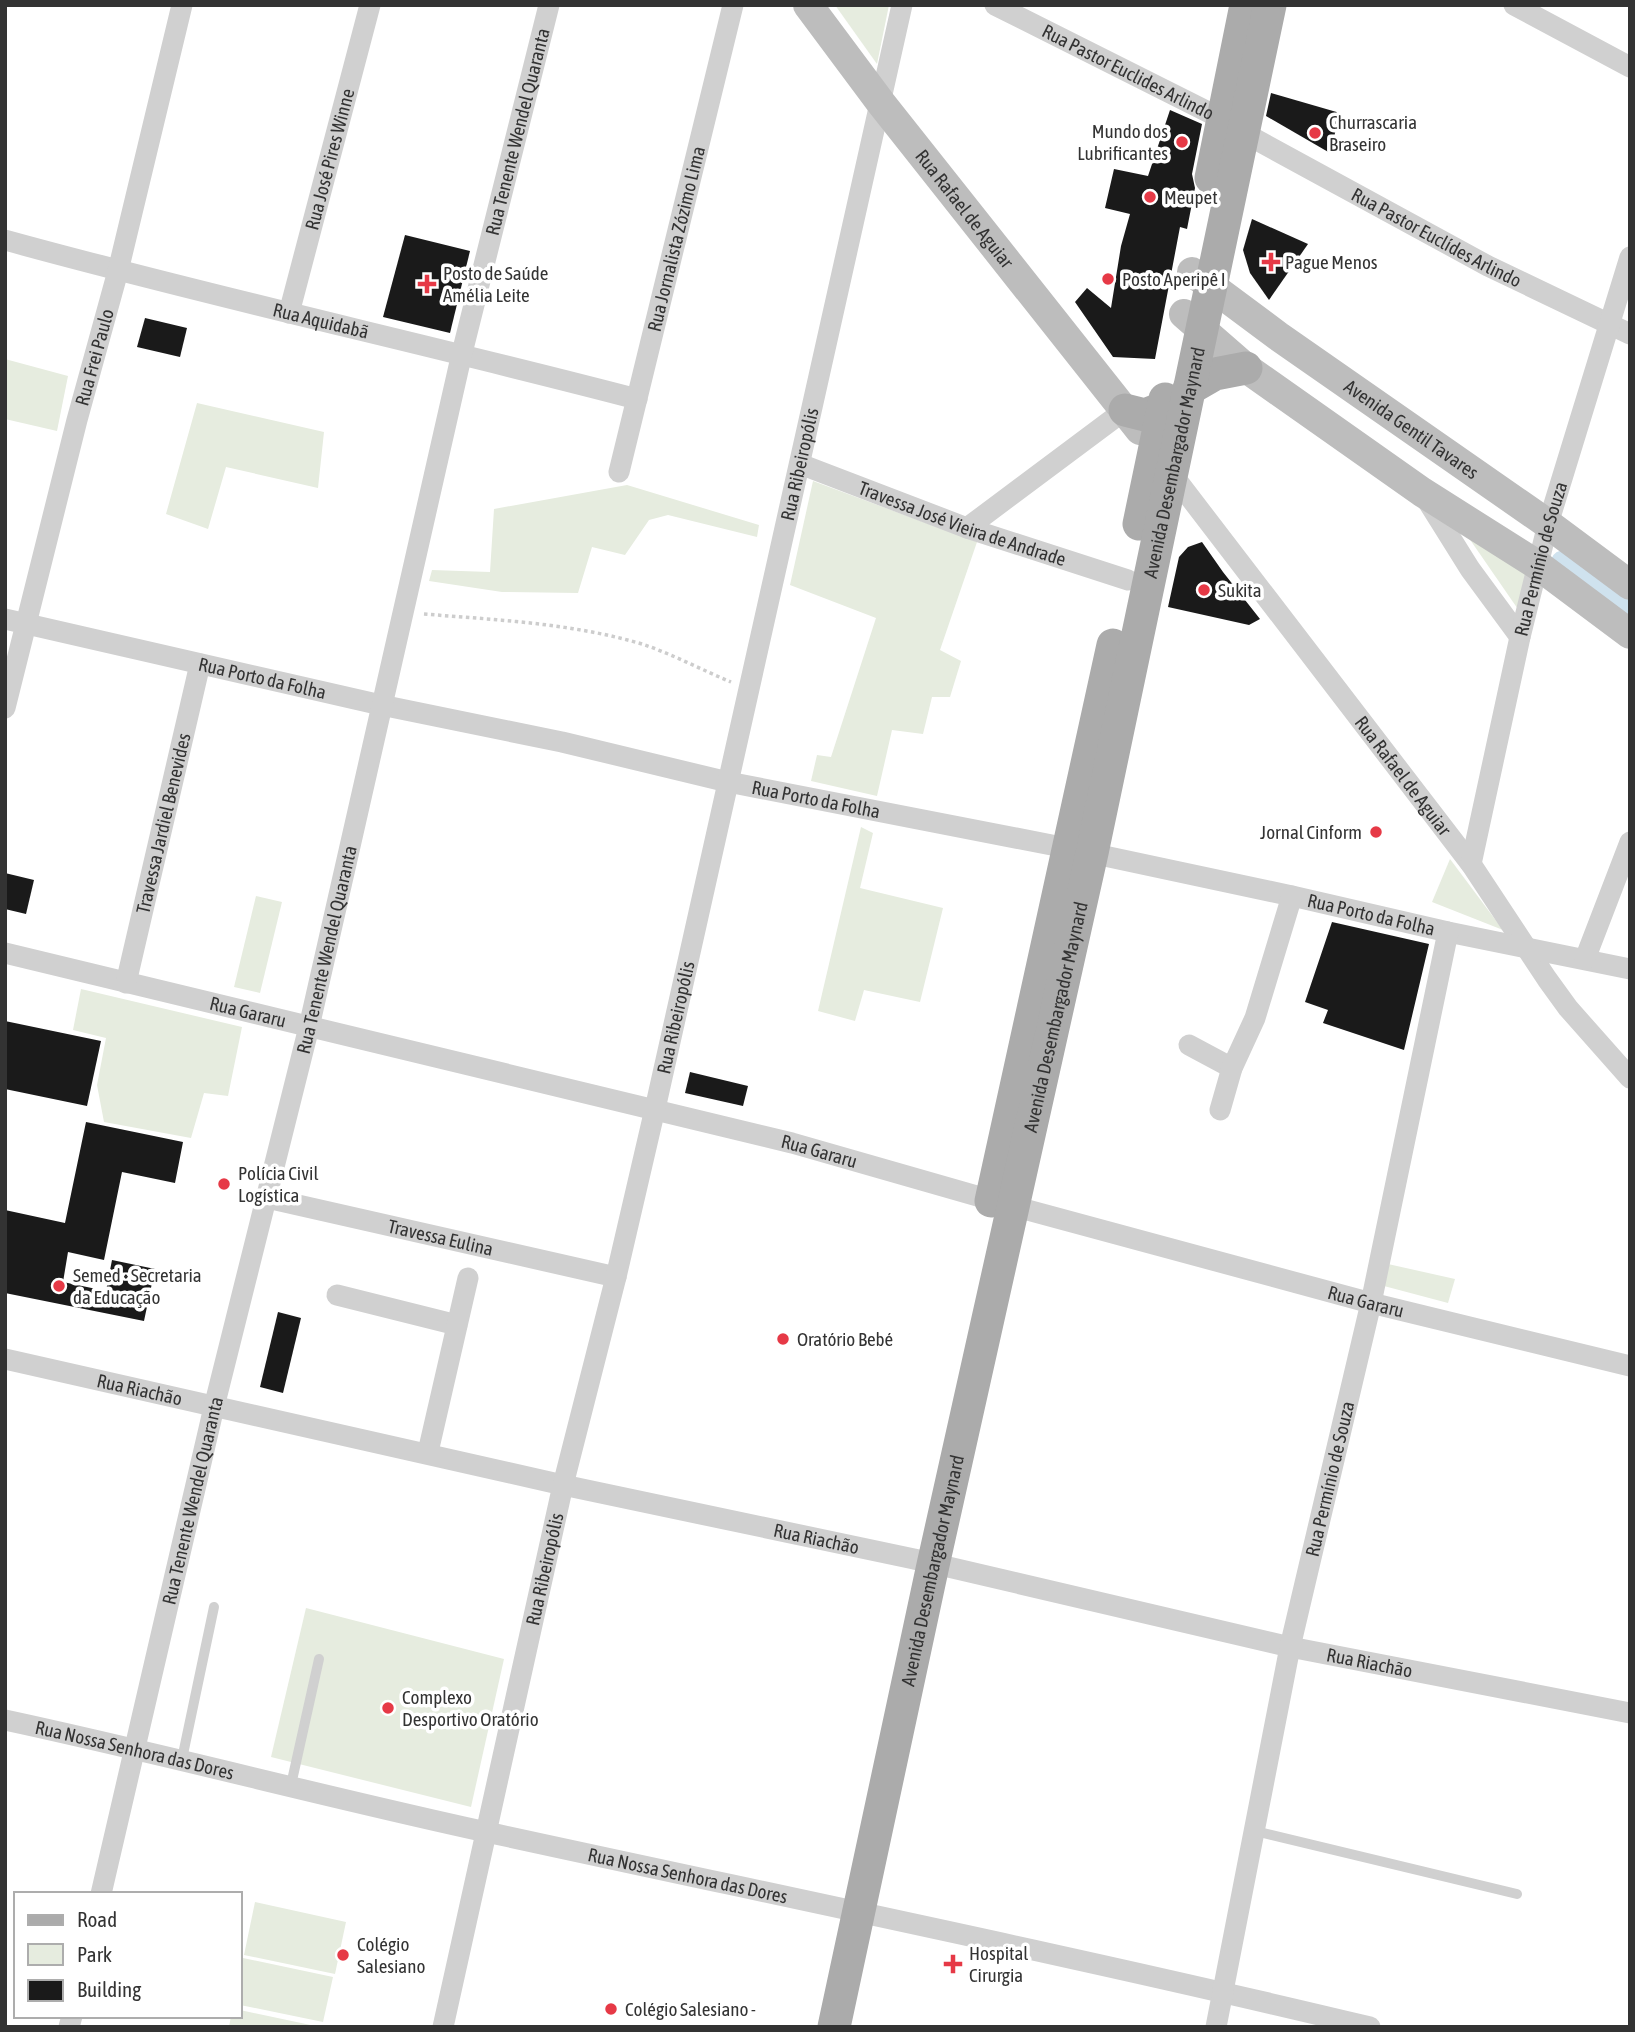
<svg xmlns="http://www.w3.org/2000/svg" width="1635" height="2032" font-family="'Asap Condensed',sans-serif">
  <rect width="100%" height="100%" fill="#fff"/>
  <g fill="#e6ecdf">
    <path d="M835,5h54l-12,59z"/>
    <path d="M5,359l63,17 -11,55 -52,-12z"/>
    <path d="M197,403l127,29 -6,56 -92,-21 -18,62 -42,-15z"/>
    <path d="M813,481l164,61 -37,108 21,11 -11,36h-18l-9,37 -31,-4 -15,66 -66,-15 6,-26 14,2 45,-139 -86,-33z"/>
    <path d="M627,485l132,40 -2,12 -89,-22 -19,5 -24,35 -33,-8 -14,46 -76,-1 -73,-11 3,-11 58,2 4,-63z"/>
    <path d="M1453,515l80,55 -11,45z"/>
    <path d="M861,827l12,6 -13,55 83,20 -23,94 -56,-12 -9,31 -37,-10z"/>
    <path d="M1450,859l53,71 -71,-28z"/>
    <path d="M256,896l26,6 -22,91 -26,-6z"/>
    <path d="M81,989l161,38 -14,69 -24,-3 -13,45 -87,-16 -7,-37 9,-47 -33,-8z"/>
    <path d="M1388,1264l67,15 -7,24 -64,-17z"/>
    <path d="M306,1608l198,51 -33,148 -200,-50z"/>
    <path d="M255,1902l91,20 -11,52 -91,-19z"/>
    <path d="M243,1958l90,19 -10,45 -83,-17v-32z"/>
    <path d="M240,2010l80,17h-91l2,-11h9z"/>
  </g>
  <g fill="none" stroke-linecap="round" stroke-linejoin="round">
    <path stroke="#cfe2ee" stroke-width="21" d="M1562,561l68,48"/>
  </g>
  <g fill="#1a1a1a">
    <path d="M1271,93l69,20 -10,40 -64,-37z"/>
    <path d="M1170,110l32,14 -10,50 3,14 -8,41 -7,-2 -25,132 -42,-2 -38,-55 12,-14 24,20 10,-62 9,-32 -25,-6 9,-39 34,7z"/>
    <path d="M1252,219l56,25 -39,56 -19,-27 -7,-23z"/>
    <path d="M405,235l65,16 -20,82 -67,-16z"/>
    <path d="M145,318l42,10 -7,29 -43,-10z"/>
    <path d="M1202,542l21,30 37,47 -11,6 -81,-18 11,-50 9,-10z"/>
    <path d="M5,873l29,7 -8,34 -21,-5z"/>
    <path d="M1332,922l97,22 -25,106 -81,-27 5,-13 -23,-8z"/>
    <path d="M5,1021l96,20 -14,65 -82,-17z"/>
    <path d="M690,1072l58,14 -5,20 -58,-13z"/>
    <path d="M86,1122l97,20 -8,41 -53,-11 -18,88 -36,-8 -5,30 43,9 6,-31 43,9 -11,52 -139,-28v-83l60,13z"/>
    <path d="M278,1312l23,6 -18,75 -23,-6z"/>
  </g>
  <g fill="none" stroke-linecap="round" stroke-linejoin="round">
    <path stroke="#cdcdcd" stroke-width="3.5" stroke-dasharray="3.5 3.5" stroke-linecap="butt" d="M424,614c73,6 147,9 218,30 30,10 60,26 89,38"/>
    <g stroke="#d0d0d0" stroke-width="10">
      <path d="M182,1759l32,-152"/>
      <path d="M291,1785l28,-126"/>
      <path d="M1255,1831l262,63"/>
    </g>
    <g stroke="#d0d0d0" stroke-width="21">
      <path id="s1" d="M995,5l229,115"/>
      <path d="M1514,5l116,62"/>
      <path id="s2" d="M1244,133l244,133 142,68"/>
      <path id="s3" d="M5,240c210,58 422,104 632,159"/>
      <path id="s4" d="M289,313l81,-308"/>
      <path id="s5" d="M800,464l167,64 161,52"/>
      <path id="s6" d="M619,472l114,-467"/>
      <path id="s7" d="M1172,474l299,390 76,115 21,29 62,70"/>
      <path d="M1425,497l45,72 50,68"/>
      <path d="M967,528l158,-118"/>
      <path id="s8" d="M5,619l376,86 181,37 166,40 339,66 225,48 156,36 182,37"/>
      <path id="s9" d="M5,708l72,-288 41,-149 64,-266"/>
      <path id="s10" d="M1471,864l49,-227 28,-113 82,-267"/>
      <path id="s11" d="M5,953l787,190 199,57 380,103 259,63"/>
      <path d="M1585,959l45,-117"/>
      <path id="s12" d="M126,983l74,-319"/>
      <path d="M1189,1045l43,23"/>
      <path d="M1220,1110l12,-42 23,-50 37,-122"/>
      <path id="s13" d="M267,1198l349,79"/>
      <path d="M337,1295l120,30"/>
      <path id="s14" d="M5,1359l558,126 351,74 376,88 340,66"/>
      <path d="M428,1452l40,-174"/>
      <path id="s15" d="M5,1720c163,35 324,78 486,113 294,64 587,124 879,194"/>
      <path id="s16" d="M101,1894l113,-487 95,-380 153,-674 87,-348"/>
      <path d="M69,2027l3,-11"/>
      <path id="s17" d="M443,2027l120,-542 53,-208 39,-168 247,-1104"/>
      <path id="s18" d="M1216,2027l74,-380 81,-344 77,-371"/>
    </g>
    <g stroke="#bdbdbd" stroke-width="30">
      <path id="s19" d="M808,5l73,98 259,327"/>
      <path id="s20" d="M1192,272l86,64 270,188 82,61"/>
      <path d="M1184,314l62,54 176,124 117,74 91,68"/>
    </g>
    <g stroke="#ababab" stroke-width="33">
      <path d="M1211,178l35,-173"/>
      <path d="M1189,389l26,-15 31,-6"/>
      <path d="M1125,410l20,5 18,-7"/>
      <path d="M1139,524l26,-125"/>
      <path d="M991,1201l122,-556"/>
      <path id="s21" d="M834,2027l99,-462 159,-712 178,-848"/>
    </g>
  </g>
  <g fill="#e63946" stroke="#fff" stroke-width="2.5">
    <circle cx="1315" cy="133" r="7"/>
    <circle cx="1182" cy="142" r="7"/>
    <circle cx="1150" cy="197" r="7"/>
    <path d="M1267.5 251.5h7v7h7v7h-7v7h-7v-7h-7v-7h7z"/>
    <circle cx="1108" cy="279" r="7"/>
    <path d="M423.5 273.5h7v7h7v7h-7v7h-7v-7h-7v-7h7z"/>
    <circle cx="1204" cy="590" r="7"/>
    <circle cx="1376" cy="832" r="7"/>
    <circle cx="224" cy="1184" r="7"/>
    <circle cx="59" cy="1286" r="7"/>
    <circle cx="783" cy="1339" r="7"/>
    <circle cx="388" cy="1708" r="7"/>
    <circle cx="343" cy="1955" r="7"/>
    <path d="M949.5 1953.5h7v7h7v7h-7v7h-7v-7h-7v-7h7z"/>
    <circle cx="611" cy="2009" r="7"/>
  </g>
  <g text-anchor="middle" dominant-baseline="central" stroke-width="7" stroke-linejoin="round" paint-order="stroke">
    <g font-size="19" fill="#333" stroke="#fff">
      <text stroke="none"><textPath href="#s1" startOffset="149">Rua Pastor Euclides Arlindo</textPath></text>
      <text stroke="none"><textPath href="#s16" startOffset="1811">Rua Tenente Wendel Quaranta</textPath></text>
      <text stroke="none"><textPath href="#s4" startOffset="159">Rua José Pires Winne</textPath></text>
      <text stroke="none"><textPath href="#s19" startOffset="257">Rua Rafael de Aguiar</textPath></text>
      <text stroke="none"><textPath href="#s2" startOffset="219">Rua Pastor Euclídes Arlindo</textPath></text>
      <text stroke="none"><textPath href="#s6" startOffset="240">Rua Jornalista Zózimo Lima</textPath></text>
      <text stroke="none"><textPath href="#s3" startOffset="326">Rua Aquidabã</textPath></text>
      <text stroke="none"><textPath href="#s9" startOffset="362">Rua Frei Paulo</textPath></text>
      <text stroke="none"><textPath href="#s20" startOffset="270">Avenida Gentil Tavares</textPath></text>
      <text stroke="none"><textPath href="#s21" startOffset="1601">Avenida Desembargador Maynard</textPath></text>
      <text stroke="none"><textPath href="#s17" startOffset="1603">Rua Ribeiropólis</textPath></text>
      <text stroke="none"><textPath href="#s5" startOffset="173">Travessa José Vieira de Andrade</textPath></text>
      <text stroke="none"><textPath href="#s10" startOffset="313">Rua Permínio de Souza</textPath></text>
      <text stroke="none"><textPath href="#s8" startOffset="264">Rua Porto da Folha</textPath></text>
      <text stroke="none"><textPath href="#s7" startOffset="380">Rua Rafael de Aguiar</textPath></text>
      <text stroke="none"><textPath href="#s8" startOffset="831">Rua Porto da Folha</textPath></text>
      <text stroke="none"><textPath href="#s12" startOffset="164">Travessa Jardiel Benevides</textPath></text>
      <text stroke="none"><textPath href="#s8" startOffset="1398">Rua Porto da Folha</textPath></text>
      <text stroke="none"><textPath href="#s16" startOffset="971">Rua Tenente Wendel Quaranta</textPath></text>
      <text stroke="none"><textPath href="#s11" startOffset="250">Rua Gararu</textPath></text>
      <text stroke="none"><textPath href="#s17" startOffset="1036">Rua Ribeiropólis</textPath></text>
      <text stroke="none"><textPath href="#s21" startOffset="1034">Avenida Desembargador Maynard</textPath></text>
      <text stroke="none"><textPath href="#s11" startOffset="838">Rua Gararu</textPath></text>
      <text stroke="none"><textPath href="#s13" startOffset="178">Travessa Eulina</textPath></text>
      <text stroke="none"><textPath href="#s11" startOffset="1405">Rua Gararu</textPath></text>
      <text stroke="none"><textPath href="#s14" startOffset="138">Rua Riachão</textPath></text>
      <text stroke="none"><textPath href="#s18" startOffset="560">Rua Permínio de Souza</textPath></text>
      <text stroke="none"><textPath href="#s16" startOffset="404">Rua Tenente Wendel Quaranta</textPath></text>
      <text stroke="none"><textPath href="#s14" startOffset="831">Rua Riachão</textPath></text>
      <text stroke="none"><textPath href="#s17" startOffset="469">Rua Ribeiropólis</textPath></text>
      <text stroke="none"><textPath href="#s21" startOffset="467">Avenida Desembargador Maynard</textPath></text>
      <text stroke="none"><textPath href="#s14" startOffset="1398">Rua Riachão</textPath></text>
      <text stroke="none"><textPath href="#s15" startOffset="133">Rua Nossa Senhora das Dores</textPath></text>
      <text stroke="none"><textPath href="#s15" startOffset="700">Rua Nossa Senhora das Dores</textPath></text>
    </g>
    <g font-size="19" fill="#333" stroke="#fff" text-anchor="start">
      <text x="1329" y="122">Churrascaria<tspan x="1329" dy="22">Braseiro</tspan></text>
      <text x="1168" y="131" text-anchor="end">Mundo dos<tspan x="1168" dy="22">Lubrificantes</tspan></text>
      <text x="1164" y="197">Meupet</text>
      <text x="1285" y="262">Pague Menos</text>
      <text x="443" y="273">Posto de Saúde<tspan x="443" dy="22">Amélia Leite</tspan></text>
      <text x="1122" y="279">Posto Aperipê I</text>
      <text x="1218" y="590">Sukita</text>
      <text x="1362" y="832" text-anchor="end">Jornal Cinform</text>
      <text x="238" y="1173">Polícia Civil<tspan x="238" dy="22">Logística</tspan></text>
      <text x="73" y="1275">Semed - Secretaria<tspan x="73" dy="22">da Educação</tspan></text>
      <text x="797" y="1339">Oratório Bebé</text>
      <text x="402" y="1697">Complexo<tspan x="402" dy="22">Desportivo Oratório</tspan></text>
      <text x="357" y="1944">Colégio<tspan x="357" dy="22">Salesiano</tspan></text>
      <text x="969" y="1953">Hospital<tspan x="969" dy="22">Cirurgia</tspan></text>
      <text x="625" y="2009">Colégio Salesiano -</text>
    </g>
  </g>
  <rect width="1635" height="2032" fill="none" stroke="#333333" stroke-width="14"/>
  <rect x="14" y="1892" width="228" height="126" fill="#ffffff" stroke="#adadad" stroke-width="2"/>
  <rect x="28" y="1915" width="35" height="10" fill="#ababab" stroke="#adadad" stroke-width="2"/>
  <text x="77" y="1927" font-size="21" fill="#333333">Road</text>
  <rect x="28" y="1944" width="35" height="21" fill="#e6ecdf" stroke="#adadad" stroke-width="2"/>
  <text x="77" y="1962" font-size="21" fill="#333333">Park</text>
  <rect x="28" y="1980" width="35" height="21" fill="#1a1a1a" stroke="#adadad" stroke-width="2"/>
  <text x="77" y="1997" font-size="21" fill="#333333">Building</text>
</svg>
